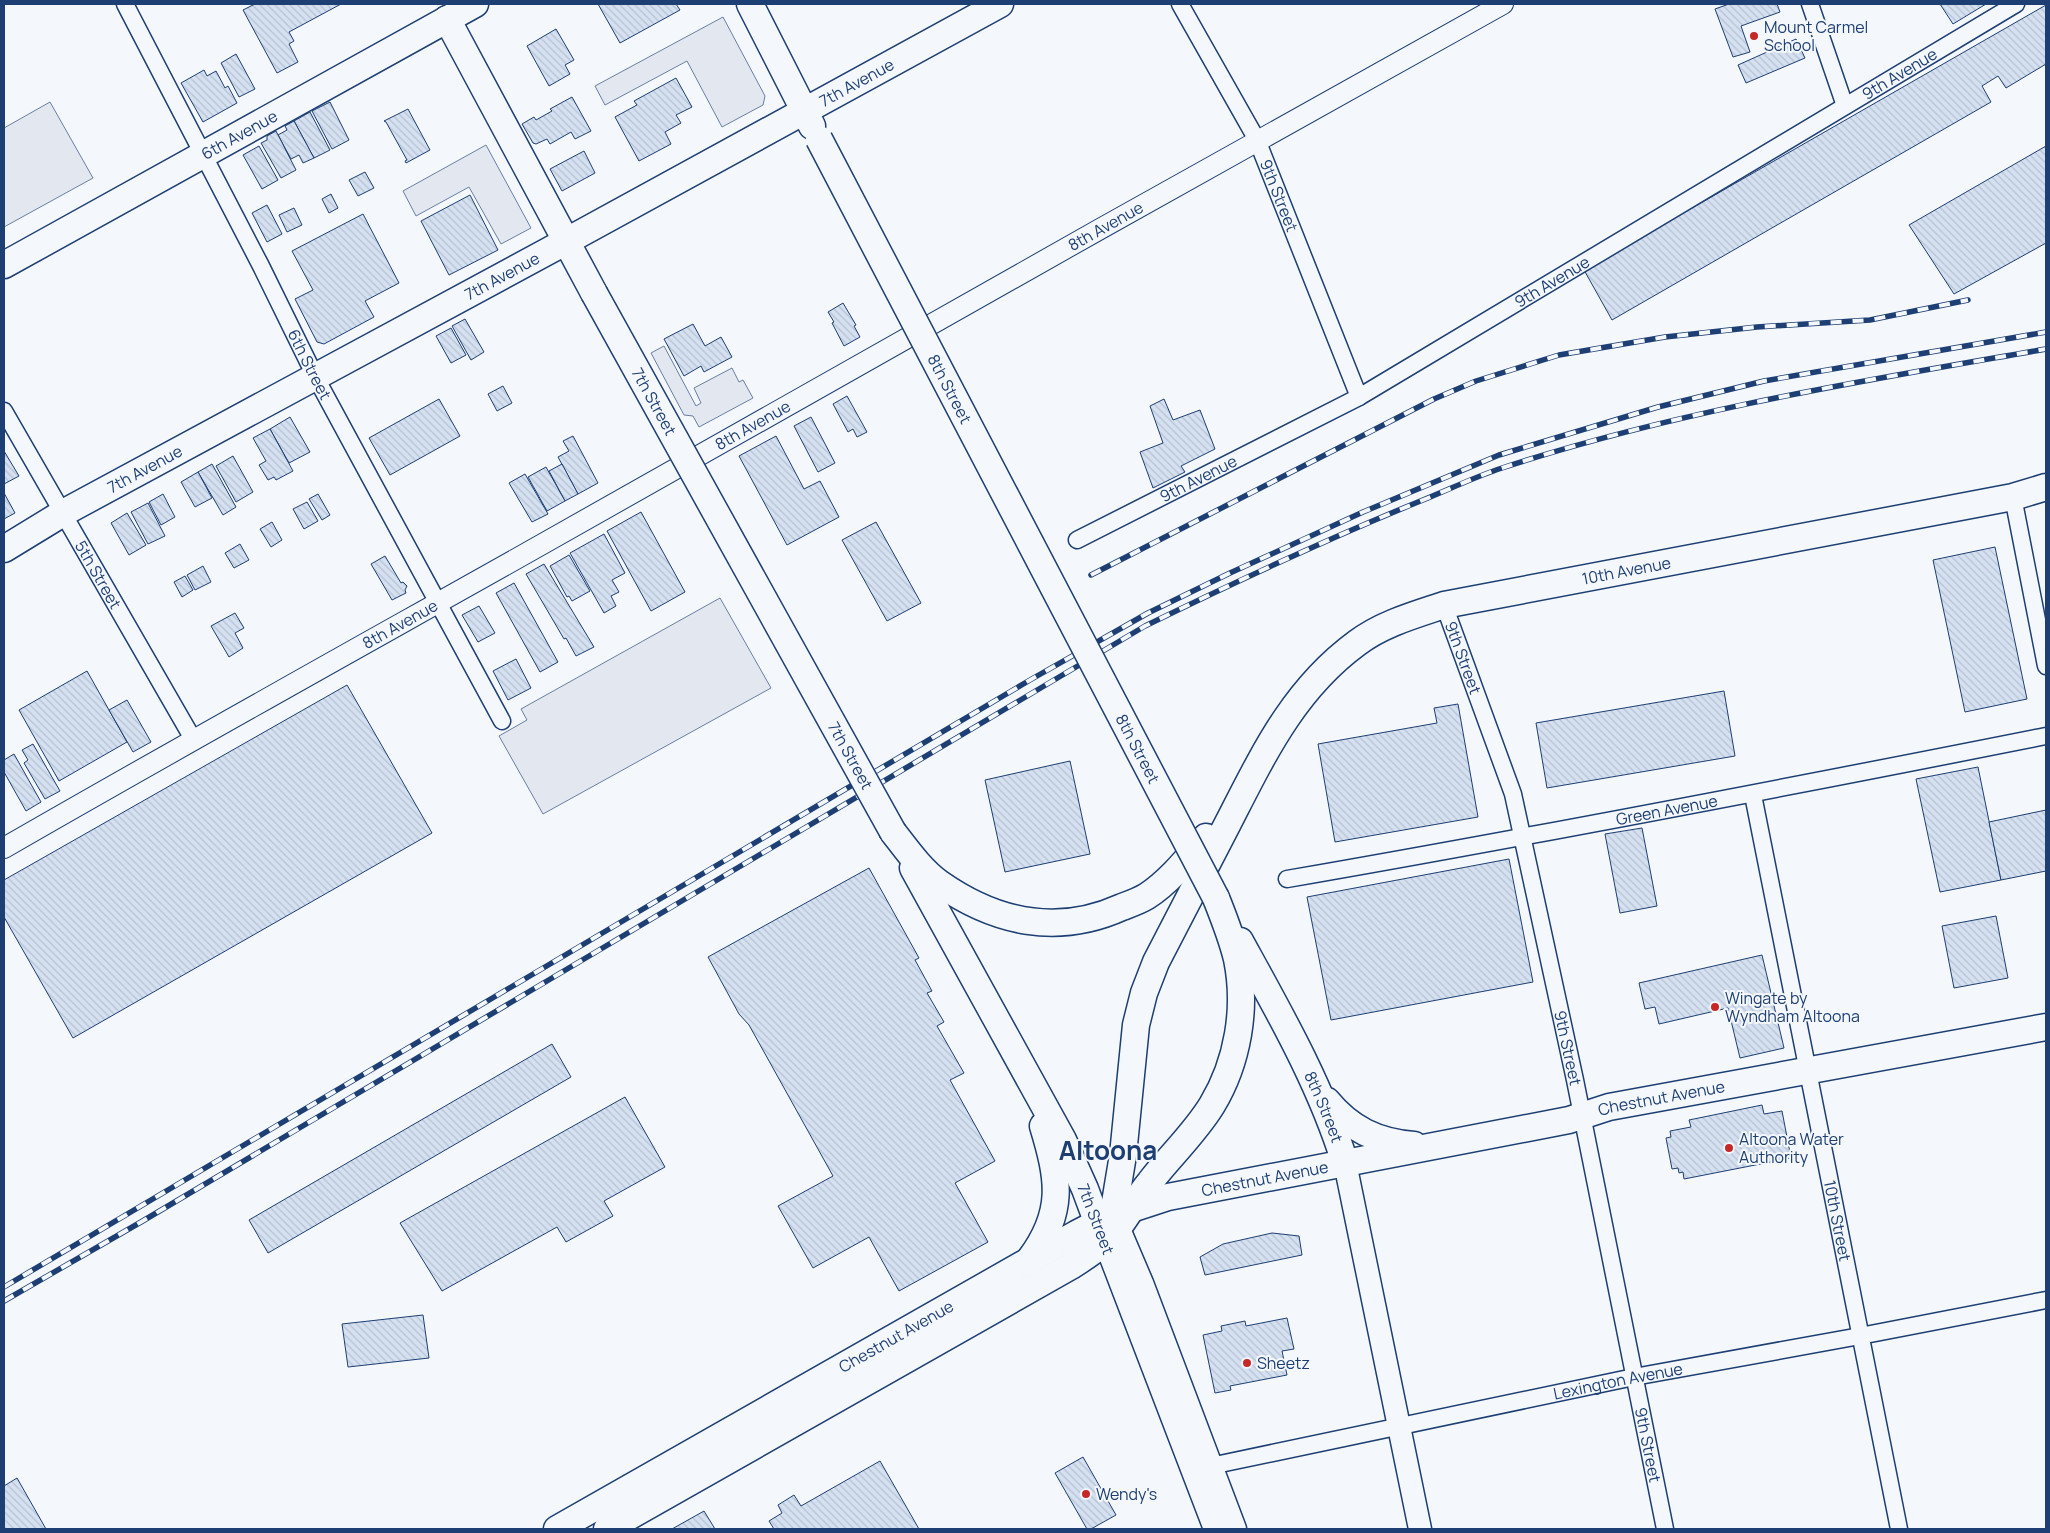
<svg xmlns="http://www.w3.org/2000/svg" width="2050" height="1533" font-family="Manrope,sans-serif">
  <defs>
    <pattern id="building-back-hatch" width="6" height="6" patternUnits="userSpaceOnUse" patternTransform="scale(1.25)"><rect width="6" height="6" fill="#d5e0f0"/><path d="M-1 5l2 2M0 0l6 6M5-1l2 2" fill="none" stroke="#b6c1d1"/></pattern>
  </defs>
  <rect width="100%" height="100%" fill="#f4f7fb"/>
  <g fill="#e3e8f0" stroke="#687fa3">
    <path d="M723,17l42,79 -2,9 -41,22 -35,-66 -82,44 -10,-19z"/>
    <path d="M50,102l43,76 -89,49v-99z"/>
    <path d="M486,145l45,83 -30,16 -32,-57 -53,29 -13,-25z"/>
    <path d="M664,346l32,60 5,-3 -7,-15 38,-20 7,14 4,-2 10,18 -54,29 -6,-11 -9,-1 -33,-62z"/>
    <path d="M720,598l51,90 -228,126 -44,-78 28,-16 -6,-11z"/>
  </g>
  <g fill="url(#building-back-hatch)" stroke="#1d3f73">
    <path d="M255,4h86l-52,28 5,9 -5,3 9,18 -21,11 -34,-63z"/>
    <path d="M598,4h78l4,6 -60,33z"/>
    <path d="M1729,4h48l3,8 -39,14 9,26 -17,5 -18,-48z"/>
    <path d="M1940,4h46l-33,20z"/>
    <path d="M2046,5v59l-40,24 -8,-12 -16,10 9,16 -379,218 -28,-50z"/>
    <path d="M556,29l18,31 -9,5 5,9 -21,12 -22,-40z"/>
    <path d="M1796,39l9,19 -59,25 -8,-18z"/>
    <path d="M236,54l19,35 -16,8 -18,-34z"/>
    <path d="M204,70l3,6 9,-5 9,17 3,-2 9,17 -34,19 -22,-39z"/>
    <path d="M676,78l16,29 -16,8 5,8 -16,9 6,12 -32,17 -24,-44 22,-12 -3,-4z"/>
    <path d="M572,97l19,34 -16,8 -4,-7 -21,12 -3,-5 -11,5 -3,-1 -11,-19 12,-7 2,3 16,-9 -2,-2z"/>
    <path d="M330,102l19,38 -17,9 -20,-38z"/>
    <path d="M408,109l22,41 -24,13 -1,-2 2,-1 -21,-38 -2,-1z"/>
    <path d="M310,112l20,38 -16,8 -20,-37z"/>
    <path d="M294,121l20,37 -11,5 -4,-8 -8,4 -13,-24 9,-5 -2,-4z"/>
    <path d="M276,131l20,39 -15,8 -20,-35 6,-3v-4z"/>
    <path d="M259,146l19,34 -16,9 -19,-34z"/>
    <path d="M2046,146v97l-92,51 -45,-69z"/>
    <path d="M584,151l11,22 -33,18 -12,-22z"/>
    <path d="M365,172l9,16 -16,8 -9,-16z"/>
    <path d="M331,194l7,14 -9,5 -7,-14z"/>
    <path d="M470,195l28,55 -49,25 -28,-54z"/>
    <path d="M267,205l15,29 -15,8 -15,-29z"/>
    <path d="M294,208l8,17 -15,7 -8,-17z"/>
    <path d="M363,214l36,69 -34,18 9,16 -50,27 -7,-2 -22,-43 18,-9 -21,-39z"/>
    <path d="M843,303l13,22 -2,1 6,11 -16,9 -12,-23 2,-1 -6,-10z"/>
    <path d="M465,319l19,33 -13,8 -19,-34z"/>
    <path d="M693,324l12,22 16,-9 11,20 -28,15 -3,-6 -17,10 -20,-37z"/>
    <path d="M451,328l15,27 -15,8 -15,-27z"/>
    <path d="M503,386l9,17 -15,8 -9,-17z"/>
    <path d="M847,396l20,36 -10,5 -4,-8 -5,3 -15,-28z"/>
    <path d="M439,399l21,37 -70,39 -21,-37z"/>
    <path d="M1164,399l9,21 27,-10 15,39 -34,17 4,6 -32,16 -13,-36 23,-9 -13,-37z"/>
    <path d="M290,417l20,35 -21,11 -19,-34z"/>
    <path d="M811,417l24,46 -17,9 -24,-46z"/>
    <path d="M270,429l23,42 -17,9 -2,-3 -6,3 -9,-15 7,-4 -13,-23z"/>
    <path d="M573,436l25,47 -20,11 -20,-37 11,-6 -6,-10z"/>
    <path d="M776,436l28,53 16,-8 19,36 -52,28 -48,-89z"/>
    <path d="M4,451l15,25 -15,8z"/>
    <path d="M233,456l20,36 -17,10 -20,-36z"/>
    <path d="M212,464l24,43 -13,8 -25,-43z"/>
    <path d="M562,464l16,30 -13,7 -16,-30z"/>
    <path d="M546,467l19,34 -18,10 -19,-34z"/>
    <path d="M198,472l14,26 -17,9 -14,-25z"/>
    <path d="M525,474l23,40 -16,8 -23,-39z"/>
    <path d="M4,493l11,20 -11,6z"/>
    <path d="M163,494l12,23 -14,8 -12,-23z"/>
    <path d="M318,494l12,21 -8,5 -13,-21z"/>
    <path d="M307,502l11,19 -14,8 -11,-20z"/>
    <path d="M148,503l17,33 -17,8 -17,-32z"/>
    <path d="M641,512l44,80 -34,19 -44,-80z"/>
    <path d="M127,513l19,32 -17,10 -18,-32z"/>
    <path d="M272,522l10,18 -11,7 -11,-18z"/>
    <path d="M876,522l45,81 -34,18 -45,-81z"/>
    <path d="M604,534l21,39 -13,7 7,12 -8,4 5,10 -12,7 -34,-60z"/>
    <path d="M240,544l9,16 -15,8 -9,-15z"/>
    <path d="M1995,547l32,152 -62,13 -32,-152z"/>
    <path d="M569,555l21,36 -18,10 -3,-5 -2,1 -17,-31z"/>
    <path d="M385,556l16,27 2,-1 4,4 -2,4 1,3 -14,7 -21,-36z"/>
    <path d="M544,564l50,83 -18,9 -10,-18 -2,1 -38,-65z"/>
    <path d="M203,566l8,16 -16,8 -8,-15z"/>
    <path d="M185,576l8,14 -11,7 -8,-15z"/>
    <path d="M514,583l44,79 -18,10 -44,-79z"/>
    <path d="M479,606l16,27 -17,9 -16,-27z"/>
    <path d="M235,613l9,15 -9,5 8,15 -14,9 -18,-31z"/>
    <path d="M516,659l15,29 -23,12 -15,-29z"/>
    <path d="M87,671l40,71 -68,39 -40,-71z"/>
    <path d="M347,685l85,148 -359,205 -69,-121v-37z"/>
    <path d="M1724,691l11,65 -188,32 -11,-65z"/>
    <path d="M127,700l24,42 -18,10 -24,-42z"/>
    <path d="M1458,704l20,113 -143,25 -17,-98 119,-21 -3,-15z"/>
    <path d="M33,744l27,47 -15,8 -21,-36 4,-3 -6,-10z"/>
    <path d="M14,754l27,48 -15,9 -22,-39v-12z"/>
    <path d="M1070,761l20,93 -85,18 -20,-92z"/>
    <path d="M1978,767l23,113 -61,12 -24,-113z"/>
    <path d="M2046,810v61l-45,9 -12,-58z"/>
    <path d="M1642,828l15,78 -37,7 -15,-79z"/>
    <path d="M1509,859l24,123 -202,38 -24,-123z"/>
    <path d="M869,868l50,90 -4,2 17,31 -5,2 17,29 -7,4 27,47 -14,7 45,81 -40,22 33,59 -89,49 -30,-54 -56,31 -35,-62 55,-30 -84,-151 -10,-11 -31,-57z"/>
    <path d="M1996,916l12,62 -54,10 -12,-62z"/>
    <path d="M1762,955l22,93 -44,10 -12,-50 -69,16 -4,-17 -10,2 -6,-26z"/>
    <path d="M552,1044l19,33 -303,176 -19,-33z"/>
    <path d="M625,1097l40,70 -61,34 9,15 -47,26 -9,-15 -115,64 -42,-68z"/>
    <path d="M1762,1105l2,9 18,-3 9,47 -107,21 -1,-7 -4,1 -1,-5 -6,1 -6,-31 5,-1 -1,-6 21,-4 -2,-7z"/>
    <path d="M1272,1233l27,3 3,19 -97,20 -5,-18 23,-13z"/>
    <path d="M423,1315l6,43 -81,9 -6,-43z"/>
    <path d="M1287,1318l7,31 -12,2 5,24 -57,11 1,4 -16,3 -12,-58 19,-4 -1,-5 24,-5 1,5z"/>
    <path d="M1083,1457l33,58 -25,14h-4l-32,-56z"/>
    <path d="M880,1461l39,68h-145l-5,-8 13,-8 -4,-8 16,-10 7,11z"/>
    <path d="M17,1478l29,51h-42v-43z"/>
    <path d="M704,1511l11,18h-43z"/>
  </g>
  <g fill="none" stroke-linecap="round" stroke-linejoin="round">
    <g stroke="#1d3f73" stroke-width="19">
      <g id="minor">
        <path id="s1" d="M125,4l136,262 54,110 187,345"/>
        <path id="s2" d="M1180,4l77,136 102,257"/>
        <path d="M1810,4l35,102"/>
        <path id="s3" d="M4,411l189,328"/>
        <path d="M2013,497l33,169"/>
        <path id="s4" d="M1077,540l282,-143 657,-393"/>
        <path id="s5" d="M1444,605l69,189 62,286 90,449"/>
        <path id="s6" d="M1753,795l146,734"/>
        <path id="s7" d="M1287,879c254,-44 507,-93 759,-143"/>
        <path id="s8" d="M1201,1468l433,-91 226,-41 186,-36"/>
      </g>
    </g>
    <g stroke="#1d3f73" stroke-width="22">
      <g id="tertiary">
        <path id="s9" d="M4,848c170,-98 341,-193 512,-289 328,-186 657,-372 987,-555"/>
      </g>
    </g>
    <g stroke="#1d3f73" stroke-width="25">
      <g id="secondary">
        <path d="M1345,1163l75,366"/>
        <path d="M1113,1215l29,68 93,246"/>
        <path d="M1105,1242l110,287"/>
      </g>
    </g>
    <g stroke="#1d3f73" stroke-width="29">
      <g id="primary">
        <path d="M750,4l62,122"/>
        <path d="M447,19l147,274"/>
        <path id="s10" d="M4,265l471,-261"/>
        <path id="s11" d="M4,549l59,-36 502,-271 435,-238"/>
        <path d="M893,832c14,18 28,38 46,51 57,40 119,53 183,24 8,-3 17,-6 25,-11 23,-15 41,-38 59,-59"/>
        <path d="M913,868l150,272 22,49 19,51"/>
        <path id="s12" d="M1240,941c39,71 81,144 105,222"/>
        <path d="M1327,1101c23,28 50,41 87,44"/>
        <path id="s13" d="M1113,1215l10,-60 13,-130 8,-32 12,-31c24,-46 48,-93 72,-139 35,-68 65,-133 129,-180 25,-19 57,-28 87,-38l569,-108 33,-10"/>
        <path d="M1030,1259c35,-47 29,-80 13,-133"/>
        <path id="s14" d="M557,1529l519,-295 37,-19 55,-18 401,-77 40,-13 437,-80"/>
        <path d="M607,1529l464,-263c11,-7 23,-15 34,-24 19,-17 29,-41 45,-60 20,-26 45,-49 62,-77 26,-43 35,-97 25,-146 -5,-21 -13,-41 -21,-61"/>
      </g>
    </g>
    <g stroke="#1d3f73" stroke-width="30">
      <path id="trunk" d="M1105,1242l8,-27"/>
    </g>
    <use href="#minor" stroke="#f4f7fb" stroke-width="16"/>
    <use href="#tertiary" stroke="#f4f7fb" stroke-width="20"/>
    <use href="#secondary" stroke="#f4f7fb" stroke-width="22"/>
    <use href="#primary" stroke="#f4f7fb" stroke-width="26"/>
    <use href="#trunk" stroke="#f4f7fb" stroke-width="28"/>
    <g stroke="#1d3f73" stroke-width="5.5">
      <g id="rail">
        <path d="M1091,575l343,-176 42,-18 83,-26 106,-18 92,-10 113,-7 98,-20"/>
        <path d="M4,1287l1026,-607 118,-67 82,-40 133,-61 136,-57 159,-48 106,-26 282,-49"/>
        <path d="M4,1301l137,-79 1004,-596c90,-44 180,-86 273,-124 28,-11 56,-25 84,-34 177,-58 361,-87 544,-119"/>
      </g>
    </g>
    <use href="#rail" stroke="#f4f7fb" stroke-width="4" stroke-dasharray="11" stroke-linecap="butt"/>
    <g stroke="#1d3f73" stroke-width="29" stroke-linecap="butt">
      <g id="primary-bridge">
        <path id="s15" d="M819,139l397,759"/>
        <path id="s16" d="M594,293l299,539"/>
      </g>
    </g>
    <use href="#primary-bridge" stroke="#f4f7fb" stroke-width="26"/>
  </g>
  <g fill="#c62828" stroke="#f4f7fb" stroke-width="2">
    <circle cx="1754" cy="36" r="5"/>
    <circle cx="1715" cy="1007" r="5"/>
    <circle cx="1729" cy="1148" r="5"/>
    <circle cx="1247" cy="1363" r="5"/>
    <circle cx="1086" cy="1494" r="5"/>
  </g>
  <g text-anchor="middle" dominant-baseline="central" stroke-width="4" stroke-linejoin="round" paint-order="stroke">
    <g font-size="16" fill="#1d3f73" stroke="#f4f7fb" text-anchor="start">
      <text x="1764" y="27">Mount Carmel<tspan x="1764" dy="18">School</tspan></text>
      <text x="1725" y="998">Wingate by<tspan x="1725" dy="18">Wyndham Altoona</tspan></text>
      <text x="1739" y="1139">Altoona Water<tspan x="1739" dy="18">Authority</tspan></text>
      <text x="1257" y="1363">Sheetz</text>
      <text x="1096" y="1494">Wendy's</text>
    </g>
    <g font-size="16" fill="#1d3f73" stroke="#f4f7fb">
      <text stroke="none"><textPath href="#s4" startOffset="946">9th Avenue</textPath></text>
      <text stroke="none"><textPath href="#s11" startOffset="972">7th Avenue</textPath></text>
      <text stroke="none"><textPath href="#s10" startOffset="269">6th Avenue</textPath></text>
      <text stroke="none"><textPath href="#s2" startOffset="216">9th Street</textPath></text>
      <text stroke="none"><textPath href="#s9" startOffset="1265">8th Avenue</textPath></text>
      <text stroke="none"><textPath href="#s11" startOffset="568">7th Avenue</textPath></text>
      <text stroke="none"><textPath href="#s4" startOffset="541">9th Avenue</textPath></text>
      <text stroke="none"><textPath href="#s1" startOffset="405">6th Street</textPath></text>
      <text stroke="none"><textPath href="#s15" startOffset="282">8th Street</textPath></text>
      <text stroke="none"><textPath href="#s16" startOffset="124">7th Street</textPath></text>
      <text stroke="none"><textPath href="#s9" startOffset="860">8th Avenue</textPath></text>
      <text stroke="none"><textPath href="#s11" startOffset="162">7th Avenue</textPath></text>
      <text stroke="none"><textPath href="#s4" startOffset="136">9th Avenue</textPath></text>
      <text stroke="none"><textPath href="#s13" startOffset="919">10th Avenue</textPath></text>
      <text stroke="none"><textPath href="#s3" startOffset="189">5th Street</textPath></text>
      <text stroke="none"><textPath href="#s9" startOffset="455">8th Avenue</textPath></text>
      <text stroke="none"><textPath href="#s5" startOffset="56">9th Street</textPath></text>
      <text stroke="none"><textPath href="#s15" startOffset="688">8th Street</textPath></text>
      <text stroke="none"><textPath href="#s16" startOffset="529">7th Street</textPath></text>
      <text stroke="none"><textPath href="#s7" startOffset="386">Green Avenue</textPath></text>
      <text stroke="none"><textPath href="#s5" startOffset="461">9th Street</textPath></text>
      <text stroke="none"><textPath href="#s14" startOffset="1200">Chestnut Avenue</textPath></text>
      <text stroke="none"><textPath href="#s12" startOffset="186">8th Street</textPath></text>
      <text stroke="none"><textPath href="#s14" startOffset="795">Chestnut Avenue</textPath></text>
      <text transform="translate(1096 1219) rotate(69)">7th Street</text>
      <text stroke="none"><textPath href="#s6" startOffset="434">10th Street</textPath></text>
      <text stroke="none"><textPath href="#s14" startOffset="390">Chestnut Avenue</textPath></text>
      <text stroke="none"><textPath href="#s8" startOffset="426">Lexington Avenue</textPath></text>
      <text stroke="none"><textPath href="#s5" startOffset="866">9th Street</textPath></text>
    </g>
    <g font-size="26" font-weight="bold" fill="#1d3f73" stroke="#f4f7fb">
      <text x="1108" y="1150">Altoona</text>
    </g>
  </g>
  <rect width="2050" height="1533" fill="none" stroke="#1d3f73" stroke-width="10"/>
</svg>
